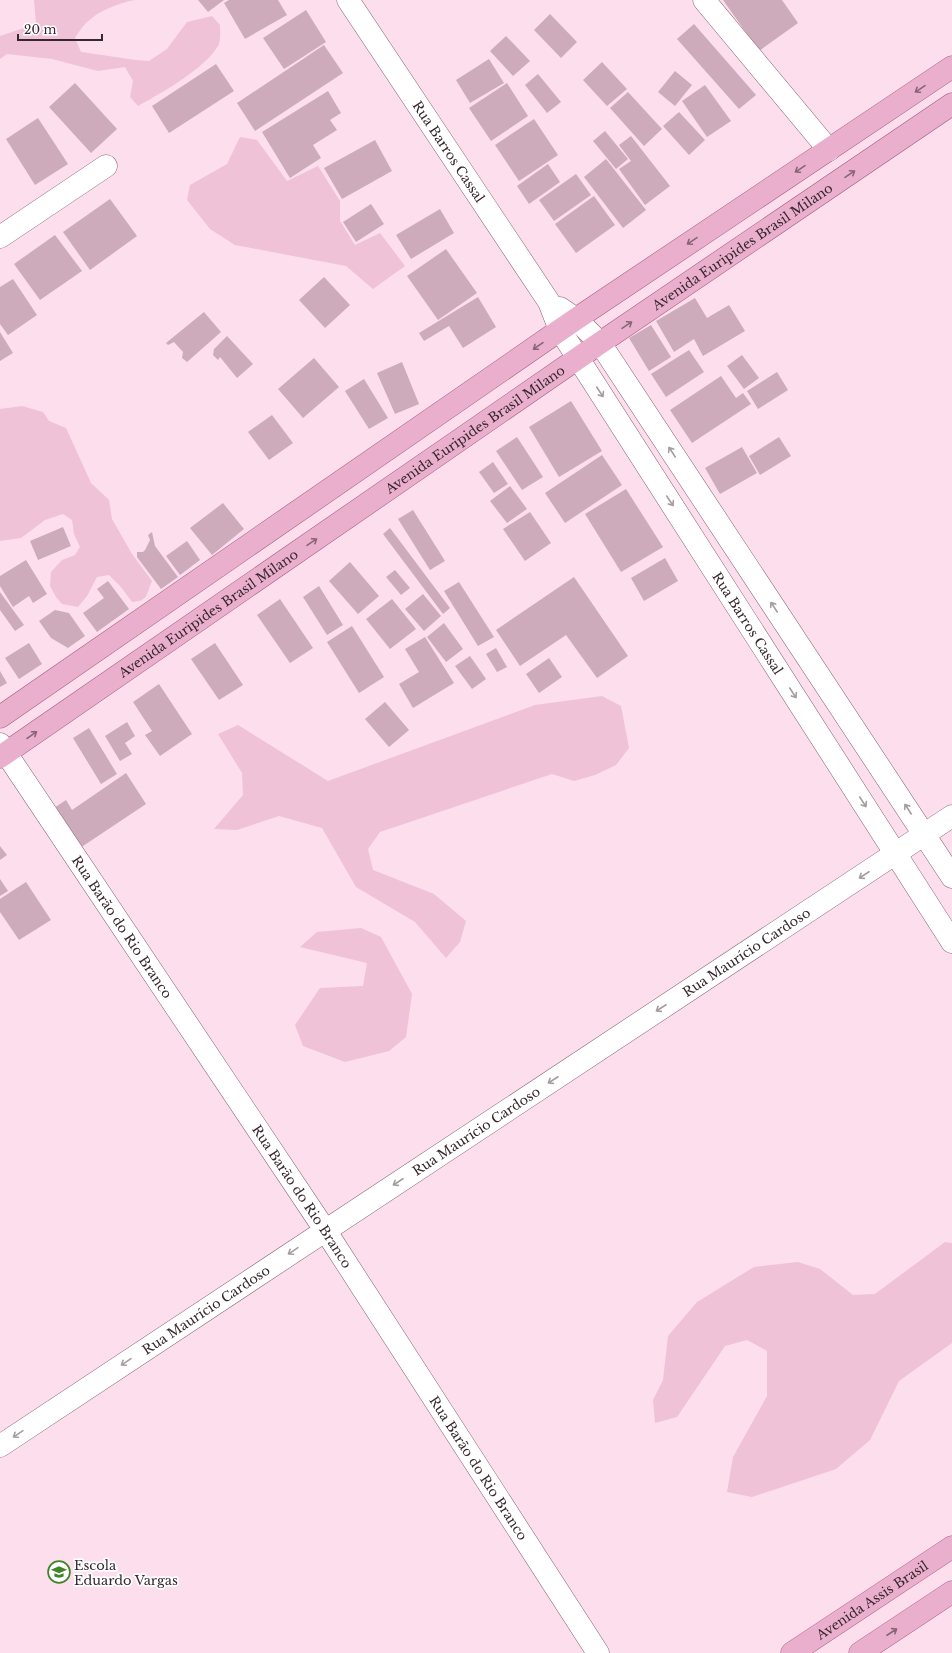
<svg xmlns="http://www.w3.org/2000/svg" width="952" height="1653" font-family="'Libre Baskerville',serif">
  <rect width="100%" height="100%" fill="#fcdeec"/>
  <g fill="#f0c2d7">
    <path d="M34,0h101c-17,3 -37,11 -49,23 -4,4 -8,10 -11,15l6,14 55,8 13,1 18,-12 20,-27 25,-6 8,9c0,6 1,16 -2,21 -15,24 -55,46 -80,60l-8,-9 3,-16 -8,-14 -27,4 -46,-12 -45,-5 -7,5v-23l36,-12z"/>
    <path d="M240,137l17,3 30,41 31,-15 22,35v20l15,24 25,-12 25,33 -32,23 -27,-23 -111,-21 -25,-16 -23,-29 3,-15 37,-21z"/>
    <path d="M22,406l21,6 6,9 17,7 25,55 18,17 3,19 20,35 20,27c-6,13 -3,20 -20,21l-11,-15 -12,-12 -12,2 -10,19 -9,11 -16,-3 -6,-7 -6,-11 1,-14 11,-12 13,-5 5,-8 -6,-13 -2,-14 -9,-6 -18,6 -24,18 -21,3v-132z"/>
    <path d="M602,696l19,10 8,42 -13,17 -21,10 -21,6 -22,-7 -172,58 -12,17 5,21 61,24 32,27 -6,21 -14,16 -31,-36 -59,-35 -34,-59 -43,-12 -42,14 -23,-1 29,-34 -1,-22 -24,-39 20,-9 90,56 207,-76z"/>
    <path d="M361,928l20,9 31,57 -6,43 -17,14 -44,11 -42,-16 -8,-21 25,-37 43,-2 4,-23 -67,-16 17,-15z"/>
    <path d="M945,1242l7,1v100l-53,38 -29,59 -34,29 -84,28 -25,-5 6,-35 34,-61v-45l-20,-11 -22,6 -48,71 -22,6 -2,-23 10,-20 5,-44 29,-34 57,-35 44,-5 22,7 33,26 22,-1z"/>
  </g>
  <g fill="#ceabbb">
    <path d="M198,0h26l-16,12z"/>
    <path d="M229,0h49l9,15 -42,24 -21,-36z"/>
    <path d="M723,0h59l16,23 -39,28z"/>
    <path d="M306,10l20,32 -42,27 -21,-31z"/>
    <path d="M550,14l27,28 -16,16 -27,-28z"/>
    <path d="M694,24l62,71 -17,14 -62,-70z"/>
    <path d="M506,36l24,25 -17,15 -23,-25z"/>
    <path d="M324,45l19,28 -88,58 -18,-28z"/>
    <path d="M489,59l15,24 -34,20 -14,-23z"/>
    <path d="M602,62l25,27 -20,17 -24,-26z"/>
    <path d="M216,64l18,27 -65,42 -17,-27z"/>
    <path d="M675,71l17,14 -17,21 -17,-14z"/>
    <path d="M538,74l23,28 -14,11 -22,-28z"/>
    <path d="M75,83l42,46 -26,24 -42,-46z"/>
    <path d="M507,83l21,33 -37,25 -22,-33z"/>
    <path d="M705,85l26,36 -24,16 -25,-36z"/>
    <path d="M328,91l13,22 -11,7 7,10 -24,15 8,13 -31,20 -28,-46z"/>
    <path d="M628,92l34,37 -18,17 -34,-38z"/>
    <path d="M679,112l26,28 -16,15 -26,-29z"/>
    <path d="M38,118l30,46 -33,21 -29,-46z"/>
    <path d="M534,119l24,36 -39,26 -24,-36z"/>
    <path d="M605,131l23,28 -12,10 -23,-28z"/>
    <path d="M631,136l39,50 -25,19 -26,-36 12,-8 -12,-16z"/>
    <path d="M375,140l17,31 -50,28 -18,-31z"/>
    <path d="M606,159l40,51 -23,18 -39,-51z"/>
    <path d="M548,164l12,18 -31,22 -12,-18z"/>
    <path d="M576,174l15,21 -37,26 -15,-21z"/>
    <path d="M594,196l21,29 -39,28 -21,-29z"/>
    <path d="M110,199l27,37 -47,34 -27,-38z"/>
    <path d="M371,204l13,20 -28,18 -13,-20z"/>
    <path d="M440,209l14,24 -43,26 -15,-24z"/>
    <path d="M55,235l27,36 -42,29 -26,-36z"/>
    <path d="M446,249l31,44 -39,27 -31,-44z"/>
    <path d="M324,277l26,28 -25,23 -26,-28z"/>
    <path d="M13,279l24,36 -29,20 -8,-11v-37z"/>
    <path d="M478,297l18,30 -33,21 -14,-22 -25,15 -5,-8z"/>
    <path d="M695,298l12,20 22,-13 16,26 -42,25 -9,-17 -20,13 -18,-31z"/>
    <path d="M204,312l17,20 -34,30 -5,-4 1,-6 -9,-10 -6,3 -2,-2z"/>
    <path d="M651,325l20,32 -22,14 -20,-33z"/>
    <path d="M0,332l13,21 -13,8z"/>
    <path d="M227,336l26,28 -16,14 -17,-21 -2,3 -5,-5 1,-6z"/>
    <path d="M689,350l15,22 -38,25 -15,-23z"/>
    <path d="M742,355l17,23 -15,11 -17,-23z"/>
    <path d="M314,358l25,29 -36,31 -25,-29z"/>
    <path d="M402,362l17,42 -24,10 -18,-41z"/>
    <path d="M777,372l11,18 -30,19 -11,-18z"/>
    <path d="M721,376l15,22 7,-5 8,11 -59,39 -22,-33z"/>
    <path d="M364,379l24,39 -19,11 -24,-38z"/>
    <path d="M571,401l31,50 -43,26 -30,-50z"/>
    <path d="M272,415l21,28 -24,17 -21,-28z"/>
    <path d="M517,437l26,40 -21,13 -26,-39z"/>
    <path d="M779,437l12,19 -31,19 -11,-19z"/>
    <path d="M742,447l15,26 -37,21 -15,-26z"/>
    <path d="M602,455l20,30 -57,38 -20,-30z"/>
    <path d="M493,462l15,22 -14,9 -15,-21z"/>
    <path d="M510,486l17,23 -20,14 -17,-22z"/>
    <path d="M626,489l37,58 -42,25 -36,-58z"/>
    <path d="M223,503l21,26 -32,26 -22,-27z"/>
    <path d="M413,510l32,51 -15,9 -32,-51z"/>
    <path d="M530,512l21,31 -26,18 -22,-32z"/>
    <path d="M63,527l8,19 -33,14 -8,-19z"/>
    <path d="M390,528l60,80 -7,6 -60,-80z"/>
    <path d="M152,532l3,14 23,31 -17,12 -24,-32v-5h6l2,-2 5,-10 -2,-5z"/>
    <path d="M187,541l13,19 -20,15 -14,-19z"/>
    <path d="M665,558l13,23 -34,20 -13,-23z"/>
    <path d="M26,560l21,34 -14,9 -4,-7 -16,11 -13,-21v-10z"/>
    <path d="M350,562l29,34 -21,18 -29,-33z"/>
    <path d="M395,570l15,18 -9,7 -15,-18z"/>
    <path d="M574,577l54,79 -31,22 -31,-43 -46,31 -24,-36z"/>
    <path d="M108,581l21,28 -32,23 -14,-19 21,-15 -7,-9z"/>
    <path d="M459,582l35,55 -16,9 -34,-55z"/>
    <path d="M319,586l24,39 -16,10 -24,-38z"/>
    <path d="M0,592l24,33 -9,6 -15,-21z"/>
    <path d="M423,594l18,22 -17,15 -19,-22z"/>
    <path d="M280,599l33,49 -23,15 -33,-48z"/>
    <path d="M392,599l24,30 -26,20 -24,-30z"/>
    <path d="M55,610l14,3 16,23 -17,12 -17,-10 -12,-17z"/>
    <path d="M444,623l19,26 -17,13 -19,-25z"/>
    <path d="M352,626l32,51 -25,16 -32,-51z"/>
    <path d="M425,637l29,46 -41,25 -14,-24 20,-12 -14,-23z"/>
    <path d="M29,643l13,21 -23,15 -14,-21z"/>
    <path d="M215,643l28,42 -24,15 -28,-41z"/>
    <path d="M496,648l11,19 -10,5 -11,-18z"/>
    <path d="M470,656l16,23 -14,10 -17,-23z"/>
    <path d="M549,658l13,19 -23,16 -13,-19z"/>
    <path d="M0,671l7,12 -7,4z"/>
    <path d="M159,684l33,50 -32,22 -15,-21 7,-4 -19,-29z"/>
    <path d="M385,702l24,28 -20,17 -24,-28z"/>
    <path d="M127,722l8,14 -10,7 7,11 -12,7 -15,-25z"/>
    <path d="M89,728l28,46 -16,10 -28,-46z"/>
    <path d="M126,773l20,31 -66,44 -26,-40 12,-8 6,10z"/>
    <path d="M0,846l7,9 -7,5z"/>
    <path d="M0,879l8,12 -8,5z"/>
    <path d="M26,882l25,38 -32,20 -19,-28v-13z"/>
  </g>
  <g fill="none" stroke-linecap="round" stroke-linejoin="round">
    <g stroke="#856574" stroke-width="23">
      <g id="minor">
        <path id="s1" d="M348,0l201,302 11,28 392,612"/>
        <path d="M704,0l125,150"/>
        <path d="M0,237l106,-71"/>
        <path d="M560,308l16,11 24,24 352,534"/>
        <path id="s2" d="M0,744l325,486 273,423"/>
        <path id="s3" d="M0,1446l952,-630"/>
      </g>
    </g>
    <g stroke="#a35d81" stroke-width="23">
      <g id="major">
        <path d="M0,717l576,-398 376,-252"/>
        <path id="s4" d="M0,757l600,-414 352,-239"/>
        <path id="s5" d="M792,1653l160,-106"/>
        <path d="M860,1653l92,-61"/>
      </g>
    </g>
    <use href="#minor" stroke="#fff" stroke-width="22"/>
    <use href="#major" stroke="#ebafce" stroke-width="22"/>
  </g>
  <defs><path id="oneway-shaft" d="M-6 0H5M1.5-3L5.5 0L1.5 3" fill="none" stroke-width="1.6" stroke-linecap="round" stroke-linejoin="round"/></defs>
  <g stroke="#876576">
    <use href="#oneway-shaft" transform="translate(920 89) rotate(146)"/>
    <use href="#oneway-shaft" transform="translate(800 169) rotate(146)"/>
    <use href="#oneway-shaft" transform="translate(850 174) rotate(-34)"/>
    <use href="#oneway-shaft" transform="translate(692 241) rotate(146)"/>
    <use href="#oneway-shaft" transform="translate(627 325) rotate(-34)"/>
    <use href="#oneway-shaft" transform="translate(538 346) rotate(145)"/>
    <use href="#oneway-shaft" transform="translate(312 542) rotate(-34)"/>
    <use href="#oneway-shaft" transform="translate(32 735) rotate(-35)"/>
    <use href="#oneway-shaft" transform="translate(892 1632) rotate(-33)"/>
  </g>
  <g stroke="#a59ea1">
    <use href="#oneway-shaft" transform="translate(600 392) rotate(57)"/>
    <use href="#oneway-shaft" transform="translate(672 452) rotate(-123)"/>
    <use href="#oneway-shaft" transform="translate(670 501) rotate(57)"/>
    <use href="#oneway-shaft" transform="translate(774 607) rotate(-123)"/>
    <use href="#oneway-shaft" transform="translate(793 693) rotate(57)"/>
    <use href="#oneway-shaft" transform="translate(863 802) rotate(57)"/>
    <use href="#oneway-shaft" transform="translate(908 809) rotate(-123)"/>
    <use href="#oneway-shaft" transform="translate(864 875) rotate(147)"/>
    <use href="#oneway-shaft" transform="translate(661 1008) rotate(147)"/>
    <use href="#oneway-shaft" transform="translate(553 1080) rotate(147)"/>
    <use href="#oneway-shaft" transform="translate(398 1182) rotate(147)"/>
    <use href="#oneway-shaft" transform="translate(293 1251) rotate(146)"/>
    <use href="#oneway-shaft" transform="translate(126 1362) rotate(146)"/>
    <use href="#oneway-shaft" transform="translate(18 1434) rotate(146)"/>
  </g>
  <defs>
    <g id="school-ring" transform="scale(1.15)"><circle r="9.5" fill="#fff" stroke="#418529" stroke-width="1.5"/><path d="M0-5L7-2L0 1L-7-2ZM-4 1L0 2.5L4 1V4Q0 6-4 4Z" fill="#418529"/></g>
  </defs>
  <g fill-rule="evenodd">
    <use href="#school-ring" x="59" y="1572"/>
  </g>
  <g text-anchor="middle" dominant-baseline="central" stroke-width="3.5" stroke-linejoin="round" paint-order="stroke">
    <g font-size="13" fill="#36282e" stroke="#fff">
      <text stroke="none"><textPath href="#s1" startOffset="182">Rua Barros Cassal</textPath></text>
      <text stroke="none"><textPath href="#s4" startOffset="901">Avenida Euripides Brasil Milano</textPath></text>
      <text stroke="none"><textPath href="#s4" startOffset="577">Avenida Euripides Brasil Milano</textPath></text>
      <text stroke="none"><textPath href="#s4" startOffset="253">Avenida Euripides Brasil Milano</textPath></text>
      <text stroke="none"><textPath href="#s1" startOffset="741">Rua Barros Cassal</textPath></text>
      <text stroke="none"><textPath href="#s2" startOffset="220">Rua Barão do Rio Branco</textPath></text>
      <text stroke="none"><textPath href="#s3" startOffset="895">Rua Maurício Cardoso</textPath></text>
      <text stroke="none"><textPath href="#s3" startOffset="571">Rua Maurício Cardoso</textPath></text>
      <text stroke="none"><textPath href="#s2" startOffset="544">Rua Barão do Rio Branco</textPath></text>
      <text stroke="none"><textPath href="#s3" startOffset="247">Rua Maurício Cardoso</textPath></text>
      <text stroke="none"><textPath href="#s2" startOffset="868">Rua Barão do Rio Branco</textPath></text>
      <text stroke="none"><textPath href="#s5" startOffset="96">Avenida Assis Brasil</textPath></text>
    </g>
    <g font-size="13" fill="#36282e" stroke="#fff" text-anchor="start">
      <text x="74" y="1565">Escola<tspan x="74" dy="15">Eduardo Vargas</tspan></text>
    </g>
  </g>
  <path d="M18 34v6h84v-6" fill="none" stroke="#36282e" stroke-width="2"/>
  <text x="24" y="34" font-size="12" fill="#36282e" stroke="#ffffff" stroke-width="3" paint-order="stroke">20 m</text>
</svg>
